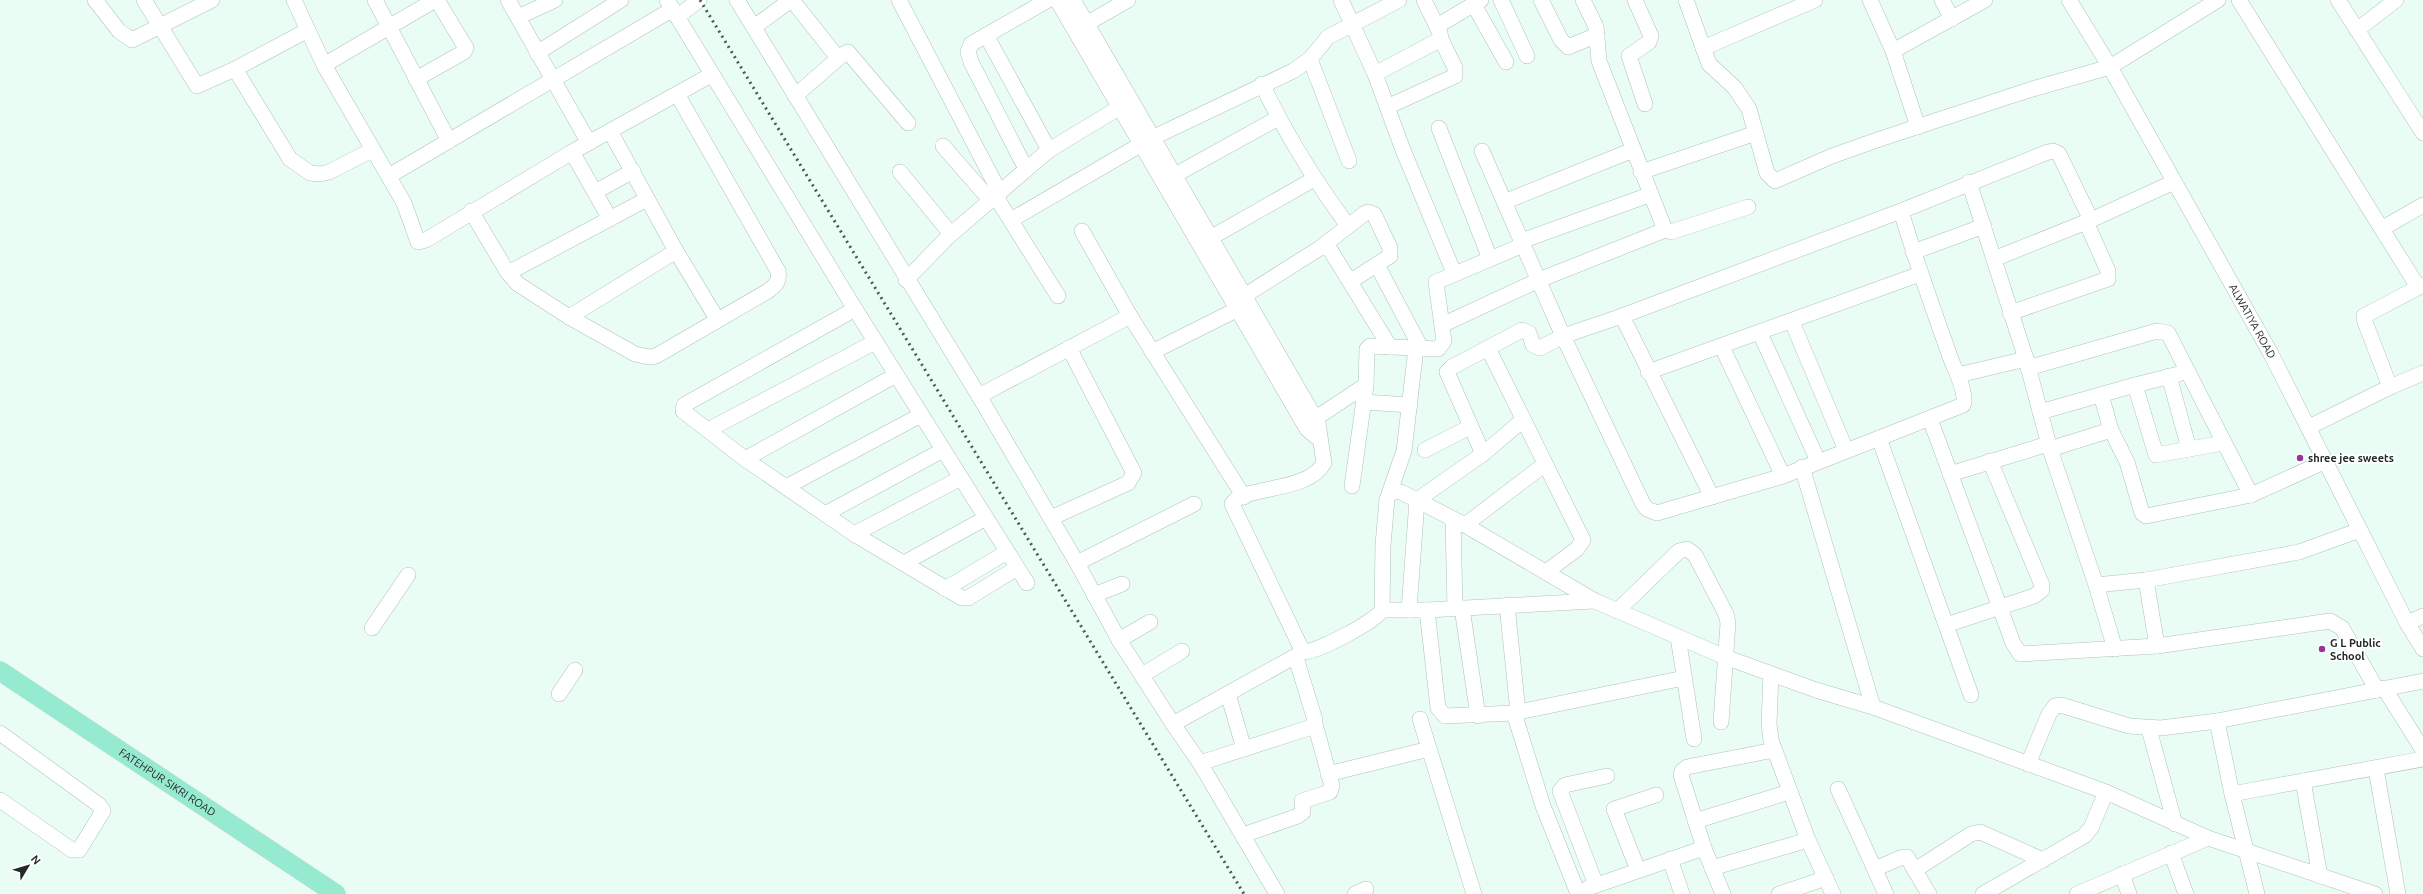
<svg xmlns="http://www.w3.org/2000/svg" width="2423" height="894" font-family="Ubuntu,sans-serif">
  <rect width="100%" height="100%" fill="#eafdf5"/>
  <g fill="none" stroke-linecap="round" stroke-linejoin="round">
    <g stroke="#afc1ba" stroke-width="16">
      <g id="minor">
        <path d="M95,0l24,31 13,9 80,-40"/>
        <path d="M144,0l53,86 38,-17 73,-39"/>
        <path d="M294,0l30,65 80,138 14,39 8,-2 146,-88 139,-77"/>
        <path d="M375,0l74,141"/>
        <path d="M508,0l81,143"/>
        <path d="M667,0l188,309 172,274"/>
        <path d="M737,0l242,396 98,167 42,77 54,84 27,39 77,131"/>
        <path d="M792,0l46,58"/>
        <path d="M899,0l101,193"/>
        <path d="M1057,0l250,429 12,10"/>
        <path d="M1073,0l245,423 6,40c-16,30 -80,22 -92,41l71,148c14,0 72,-30 79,-42l1,-65 4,-46c3,-7 7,-8 14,-7l64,33 130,76 130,56 91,33 57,17 233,85 102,46 167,56"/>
        <path d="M1341,0l34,74 28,76 51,123"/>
        <path d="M1501,0l26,56"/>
        <path d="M1541,0l20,40 7,7 29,-12"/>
        <path d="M1583,0l13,27 3,34 66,169 6,2 77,-25"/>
        <path d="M1635,0l16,36 -2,6 -20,14 16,48"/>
        <path d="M1686,0l23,64 26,24 14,21 18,64 8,8 57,-25 48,-17 149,-49 81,-23 108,-67"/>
        <path d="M1870,0l23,51 25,76"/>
        <path d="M1942,0l10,19"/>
        <path id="s1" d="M2069,0l41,67 161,287 136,269 16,26"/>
        <path d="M2239,0l179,287"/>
        <path d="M2338,0l85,133"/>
        <path d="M1474,5l32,57"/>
        <path d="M518,17l37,-17"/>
        <path d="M677,17l22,-17"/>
        <path d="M1437,26l44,-26"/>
        <path d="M754,27l37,-27"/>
        <path d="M1079,28l49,-28"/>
        <path d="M2357,30l39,-30"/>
        <path d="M986,35l63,115"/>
        <path d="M1703,48l112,-48"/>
        <path d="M1893,51l92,-51"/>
        <path d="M537,53l84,-53"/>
        <path d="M1310,59l39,102"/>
        <path d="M324,65l111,-65"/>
        <path d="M235,69l55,90 20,14 10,1 9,-2 43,-22"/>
        <path d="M1375,74l66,-35 -1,-6 -16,-33"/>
        <path d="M416,79l48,-27 2,-4 -29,-48"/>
        <path d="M1262,84c24,51 53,97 86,142"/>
        <path d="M795,96l47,-41 6,-3 60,71"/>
        <path d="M1387,107l68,-31v-8l-14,-29"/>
        <path d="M1439,128l51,131"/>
        <path d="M610,131l66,120 41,68"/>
        <path d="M943,146l48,55"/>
        <path d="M1482,151l81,185 80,168 4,5 10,4 126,-37 180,-71c5,-7 -7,-35 -11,-43 -18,-50 -36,-100 -51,-151"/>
        <path d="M572,152l38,67"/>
        <path d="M1026,169l-55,-107 -3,-10 3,-8 77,-44"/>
        <path d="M900,172l51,62"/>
        <path d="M1641,172l115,-39"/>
        <path d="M1175,175l103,-57"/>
        <path d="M389,176l284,-167"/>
        <path d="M1969,182l57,177 24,90 46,136 50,-5 153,-28 61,-22"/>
        <path d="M595,192l38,-21"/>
        <path d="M996,197l62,99"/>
        <path d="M1504,202l129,-52"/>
        <path d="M471,211l37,62 10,11 51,33 66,37 14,3 7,-1 112,-65c8,-6 12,-10 10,-20l-101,-177"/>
        <path d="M1011,220l141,-82 141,-67 17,-12 18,-22 71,-37"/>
        <path d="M2383,228l40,-23"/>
        <path d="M1082,231l48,85 114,181"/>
        <path d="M1212,237l102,-58"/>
        <path d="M1521,241l128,-46"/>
        <path d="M1320,248l44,-34 4,-2 6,2 16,34v8l-39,25"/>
        <path d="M1913,252l71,-26"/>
        <path d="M1994,259l97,-39 83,-38"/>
        <path d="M1377,265l44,83"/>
        <path d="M508,273l139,-74"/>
        <path d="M906,280l43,-44 100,-86 78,-47"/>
        <path d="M1244,296l76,-48h9l61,99"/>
        <path d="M855,309l-171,96 -1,6 62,48 109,75 108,64h6l49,-30"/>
        <path d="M2010,313l98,-34v-8l-22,-49"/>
        <path d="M1622,316l90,181"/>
        <path d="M569,317l107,-66"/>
        <path d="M1792,322l54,128"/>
        <path d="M1442,325l97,-45 126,-50"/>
        <path d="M1760,333l58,128"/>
        <path d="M1722,347l61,129"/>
        <path d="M1488,348l95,192 -6,9 -31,23"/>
        <path d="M1152,352l94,-47"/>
        <path d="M2028,368l129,-37 11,2 83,162"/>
        <path d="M1648,372l272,-98"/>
        <path d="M1958,375l68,-16"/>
        <path d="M2169,376l20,73"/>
        <path d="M2135,385l44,-11"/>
        <path d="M2390,387l33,-14"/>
        <path d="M2101,395l10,35 16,32 15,51 4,3 105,-21 75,-34"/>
        <path d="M979,396l151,-80"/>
        <path d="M1363,402l47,3"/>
        <path d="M2040,412l95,-27 21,70 67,-12"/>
        <path d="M1316,418l50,-33"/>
        <path d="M1930,419l83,224 7,11 137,-8 173,-25 12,7 35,62"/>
        <path d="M2309,427l81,-40 -25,-65 -1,-6 59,-31"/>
        <path d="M708,430l167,-88"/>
        <path d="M1879,438l67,187 88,-29 8,-6v-5l-52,-124"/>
        <path d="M2050,449l61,-19"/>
        <path d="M1425,450l45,-23"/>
        <path d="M1483,454l-36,-82 5,-5 70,-37 7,3 4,12 7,3 23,-12 59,-20 279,-105 147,-59 5,-1 6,3 32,66"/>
        <path d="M745,459l151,-84"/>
        <path d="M1802,467l71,240"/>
        <path d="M1950,474l98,-30"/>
        <path d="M1352,486l14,-101 1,-36 3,-3 68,3 6,-8 -8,-59 87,-37"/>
        <path d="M786,487l135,-72"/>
        <path d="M1389,494l15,-43 12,-103"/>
        <path d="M825,514l118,-64"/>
        <path d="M1051,518l77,-35 6,-10 -65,-125"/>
        <path d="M1453,519l2,89"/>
        <path d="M1465,525l80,-61"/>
        <path d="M854,534l107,-56"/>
        <path d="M904,563l82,-45"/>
        <path d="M1077,563l117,-59"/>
        <path d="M2146,580l11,66"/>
        <path d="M2096,585l19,64"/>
        <path d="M945,589l62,-37"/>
        <path d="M1094,595l28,-11"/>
        <path d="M1507,605l11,107"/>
        <path d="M1462,608l16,108"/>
        <path d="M1382,610h45l167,-9"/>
        <path d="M1409,610l8,-110 66,-46 40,-34"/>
        <path d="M1427,610l11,98 7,8 69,-3 170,-35"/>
        <path d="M1617,611l62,-60 8,-2 8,6 31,59 2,9 -7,99"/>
        <path d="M2407,623l16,-7"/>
        <path d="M1946,625l25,70"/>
        <path d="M372,628l36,-53"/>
        <path d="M1678,637l16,102"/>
        <path d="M1119,640l31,-18"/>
        <path d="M1771,674l-2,50 2,16 37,100 25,54"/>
        <path d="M1142,675l40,-24"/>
        <path d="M2384,688l39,62"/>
        <path d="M559,694l16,-24"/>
        <path d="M1228,694l16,55"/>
        <path d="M1514,713l29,93 34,85"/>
        <path d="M1420,719l54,175"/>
        <path d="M2217,721l15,73 25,100"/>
        <path d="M1173,724l130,-72"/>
        <path d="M2149,729l26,95"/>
        <path d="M0,733l99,72 4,6 -22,36 -2,3h-7l-72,-50"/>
        <path d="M1200,763l112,-36 3,-7 -19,-62"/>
        <path d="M2028,764l21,-50 6,-8 6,-1 68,21 32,2 56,-7 206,-40"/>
        <path d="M2376,769l22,125"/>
        <path d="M1328,774l101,-25"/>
        <path d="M2303,781l17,95"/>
        <path d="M1838,789l48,105"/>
        <path d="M2232,794l191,-35"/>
        <path d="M1695,821l94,-29"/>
        <path d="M1243,835l55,-19 5,-4 -1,-11 28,-9 2,-6 -17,-62"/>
        <path d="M2171,853l15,41"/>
        <path d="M1670,859l12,35"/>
        <path d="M1712,868l96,-28"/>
        <path d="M1875,869l25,-11 7,-1 22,37"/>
        <path d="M1638,870l-24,-61 42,-14"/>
        <path d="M1915,870l56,-36 9,-2 63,28"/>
        <path d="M2122,874l7,20"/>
        <path d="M1596,885l-36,-94 5,-6 42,-9"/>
        <path d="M1588,888l116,-40"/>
        <path d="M1355,894l11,-5"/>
        <path d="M1723,894l-19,-46 -23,-73 1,-4 5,-4 87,-17"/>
        <path d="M1779,894l47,-16"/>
        <path d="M1983,894l101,-58 7,-8 15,-36"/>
        <path d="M2077,894l131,-56"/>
      </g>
    </g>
    <g stroke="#dcdddc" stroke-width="20">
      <g id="major">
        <path id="s2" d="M0,671l336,223"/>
      </g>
    </g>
    <use href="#minor" stroke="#fff" stroke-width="15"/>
    <use href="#major" stroke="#95ead0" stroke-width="19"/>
    <path stroke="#4e5854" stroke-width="3" stroke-dasharray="2 4" stroke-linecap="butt" d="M700,0l544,894"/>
  </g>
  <g fill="#993398" stroke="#fff" stroke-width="1.5">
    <circle cx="2300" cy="458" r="4"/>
    <circle cx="2322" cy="649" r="4"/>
  </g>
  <g text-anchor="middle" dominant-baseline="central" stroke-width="3.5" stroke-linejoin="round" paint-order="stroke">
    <g font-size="11" fill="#232a27" stroke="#fff">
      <text stroke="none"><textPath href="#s1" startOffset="370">ALWATIYA ROAD</textPath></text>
      <text stroke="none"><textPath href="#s2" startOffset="201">FATEHPUR SIKRI ROAD</textPath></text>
    </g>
    <g font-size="11" font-weight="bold" fill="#232a27" stroke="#fff" text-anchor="start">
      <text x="2308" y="458">shree jee sweets</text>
      <text x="2330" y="643">G L Public<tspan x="2330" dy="13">School</tspan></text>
    </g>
  </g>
  <g transform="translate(28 866) rotate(52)" stroke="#ffffff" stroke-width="3" paint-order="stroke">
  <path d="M0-3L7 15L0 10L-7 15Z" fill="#232a27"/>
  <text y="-6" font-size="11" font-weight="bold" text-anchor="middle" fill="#232a27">N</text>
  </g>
</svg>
